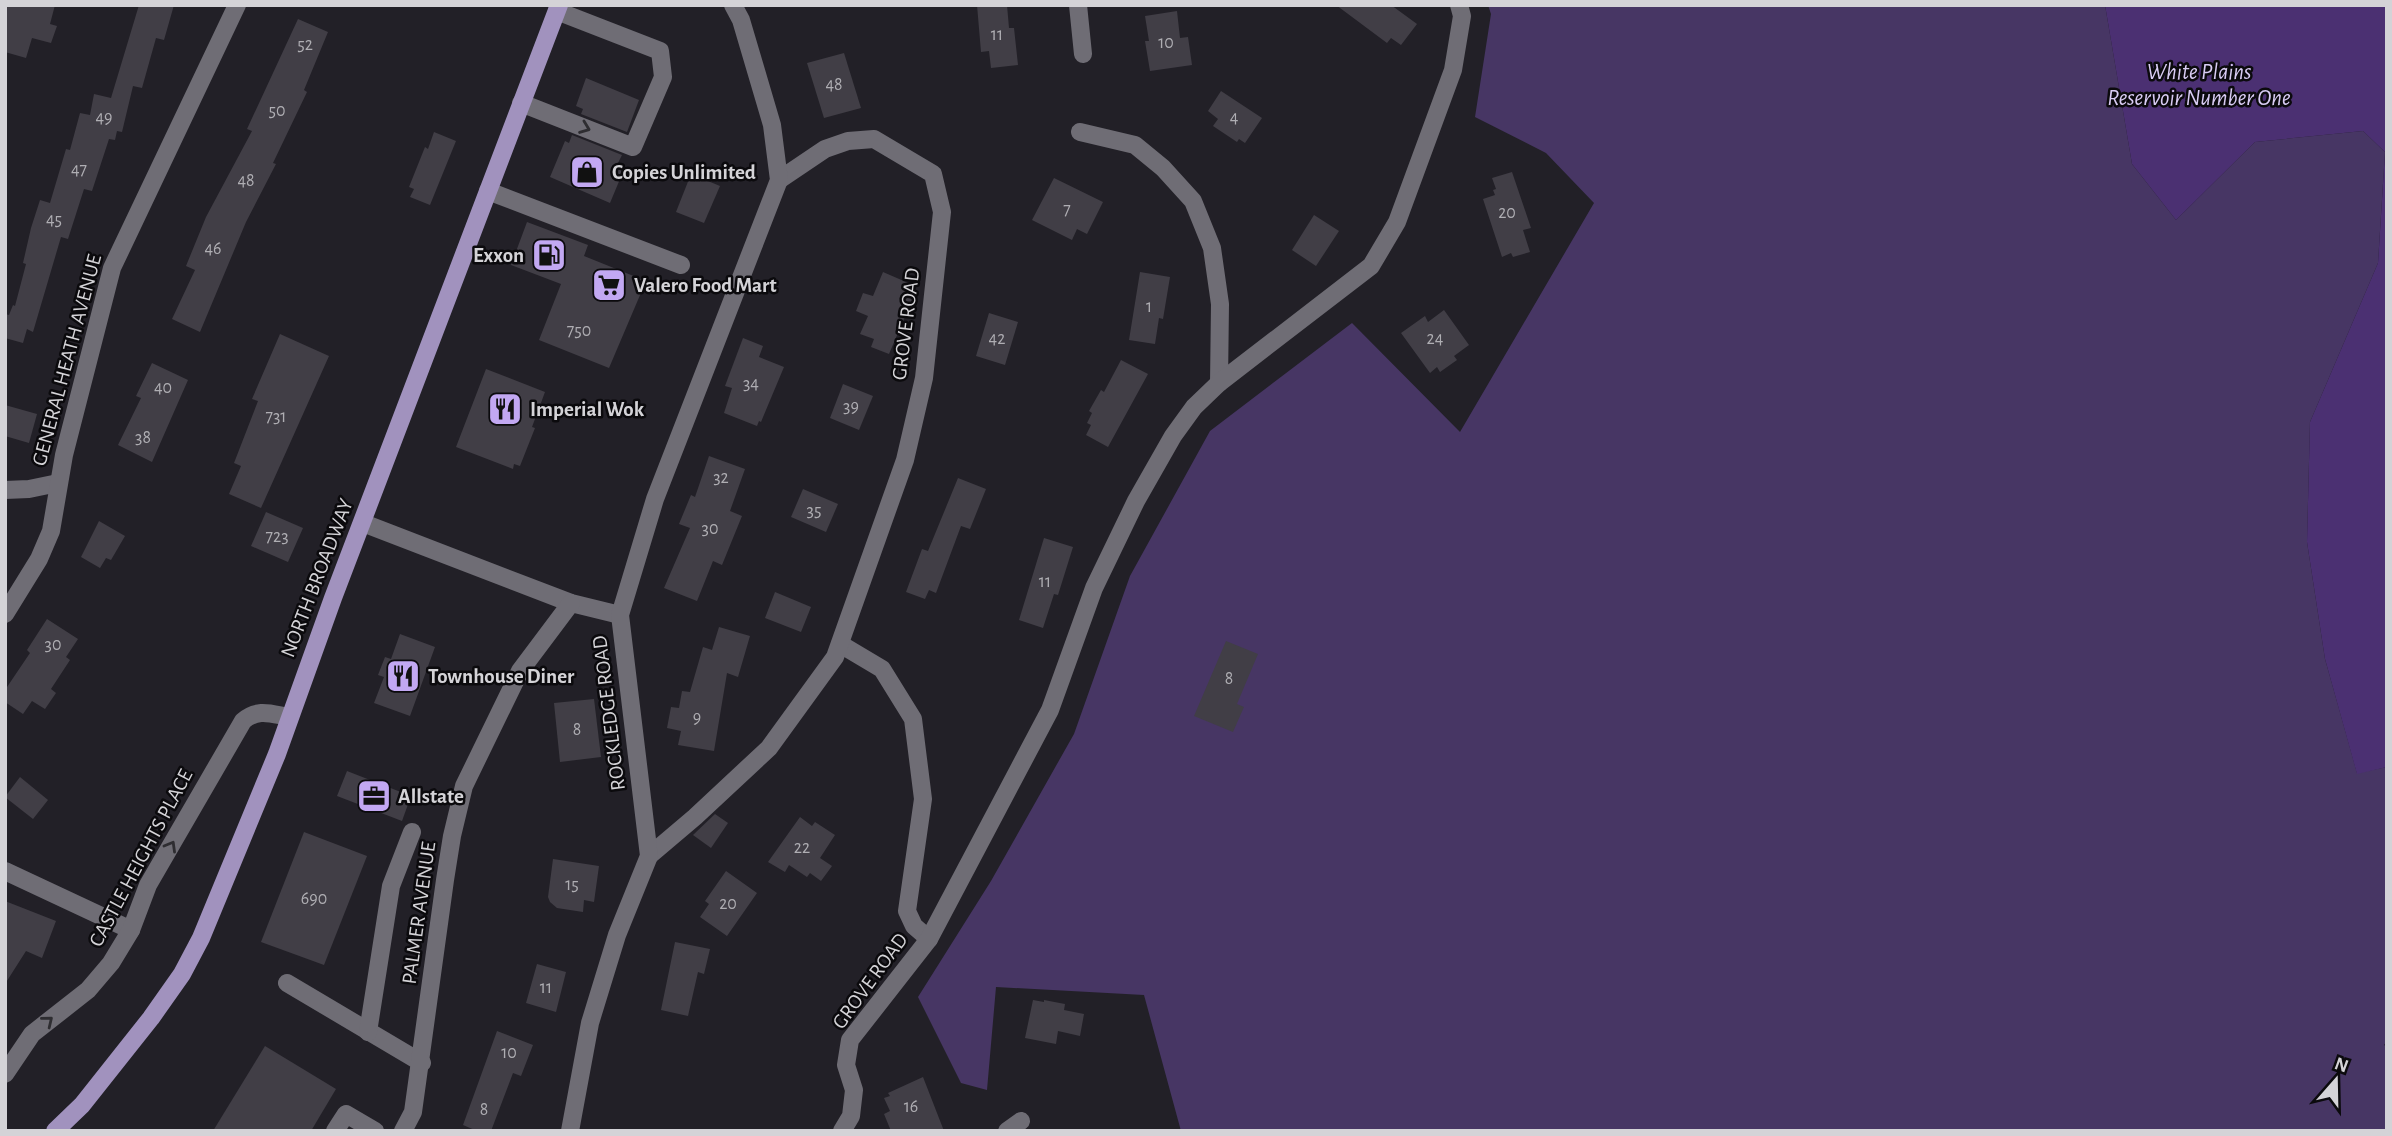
<svg xmlns="http://www.w3.org/2000/svg" width="2392" height="1136" font-family="'Alegreya Sans',sans-serif">
  <rect width="100%" height="100%" fill="#222027"/>
  <path fill="#473664" d="M1488,5h617l27,159 44,56 79,-78 108,-11 22,21 -7,111 -68,159 -3,120 18,117 32,114 30,-6v274l-3,4 3,2v84h-1206l-37,-136 -148,-8 -9,103 -26,-7 -43,-86 73,-116 83,-147 56,-158 80,-145 142,-108 108,109 134,-229 -48,-50 -71,-36 16,-103z"/>
  <path fill="#4b3072" d="M2105,5h282v762l-30,7 -32,-115 -18,-117 3,-120 68,-159 7,-111 -22,-21 -108,11 -79,78 -44,-56z"/>
  <g fill="#413e46">
    <path d="M5,5h50l-5,19 7,2 -6,17 -19,-5 -6,20 -21,-6z"/>
    <path d="M139,5h35l-10,35 -8,-2 -14,50 -9,-2 -11,46 -5,-1 -2,9 -6,-1 -17,52 -8,-2 -16,50 -7,-2 -28,95 -6,-3 -4,14 -18,-5v-24l4,1 4,-10 2,1 11,-42 -3,-1 8,-35 9,-28 10,3 16,-54 4,1 10,-37 10,2 4,-21 17,4z"/>
    <path d="M977,5h30l2,23h5l4,37 -27,3 -2,-17 -8,1z"/>
    <path d="M1336,5h55l26,19 -16,21 -10,-7 -4,5z"/>
    <path d="M1177,11l3,27 8,-1 4,28 -42,6 -5,-30h4l-4,-25z"/>
    <path d="M298,19l30,13 -24,58 3,2 -34,71 3,1 -30,58 -46,110 -28,-13 23,-49 -9,-4 20,-49 46,-86 -5,-2z"/>
    <path d="M844,53l17,55 -37,10 -17,-55z"/>
    <path d="M586,78l53,22 -12,32 -46,-18 2,-5 -7,-3z"/>
    <path d="M1221,91l41,27 -17,25 -6,-4 -2,3 -24,-16 5,-7 -10,-8z"/>
    <path d="M434,132l22,9 -26,64 -20,-8 4,-8 -5,-2 16,-40 3,2z"/>
    <path d="M572,135l50,20 -4,8 7,4 -15,36 -60,-26 15,-36 4,2z"/>
    <path d="M1512,172l19,56 -8,2 7,22 -17,5 -2,-4 -9,4 -19,-58 12,-4 -2,-5 3,-1 -4,-11z"/>
    <path d="M691,174l29,12 -16,37 -28,-11z"/>
    <path d="M1054,178l49,24 -16,32 -10,-5 -5,11 -40,-20z"/>
    <path d="M1314,215l25,16 -23,35 -24,-16z"/>
    <path d="M527,222l61,23 -4,11 62,25 -37,87 -70,-28 22,-56 -50,-19z"/>
    <path d="M883,272l30,13 -2,7 4,1 -26,61 -18,-7 3,-8 -14,-5 8,-18 -12,-5 7,-18 10,3z"/>
    <path d="M1140,272l30,5 -7,42 -4,-1 -4,26 -26,-4z"/>
    <path d="M1444,310l25,35 -15,11 3,4 -17,12 -3,-5 -7,6 -29,-40 24,-17 3,6z"/>
    <path d="M989,313l29,9 -13,43 -29,-9z"/>
    <path d="M280,334l49,22 -68,152 -32,-14 12,-28 -7,-3 24,-62 -6,-2z"/>
    <path d="M743,338l20,8 -4,11 25,10 -23,55 -2,-1 -2,5 -33,-13 8,-25 -7,-2z"/>
    <path d="M1121,360l27,14 -40,73 -22,-12 5,-10 -4,-2 5,-10 -3,-2 12,-21 3,2z"/>
    <path d="M152,363l36,17 -36,82 -34,-17 23,-47 -5,-2z"/>
    <path d="M486,369l59,23 -13,35 3,1 -15,38 -6,-2 -1,5 -57,-22z"/>
    <path d="M843,384l30,12 -14,34 -29,-12z"/>
    <path d="M5,405l32,9 -8,29 -24,-7z"/>
    <path d="M709,456l36,13 -15,42 12,5 -20,49 -9,-4 -16,40 -33,-13 26,-60 -11,-4 12,-29 4,2z"/>
    <path d="M958,478l28,11 -16,40 -9,-3 -25,67 -7,-3 -4,9 -19,-7 16,-43 6,2z"/>
    <path d="M803,489l35,15 -12,28 -35,-15z"/>
    <path d="M266,512l37,16 -15,34 -37,-16z"/>
    <path d="M99,521l26,15 -14,24 -5,-2 -6,10 -19,-11z"/>
    <path d="M1044,538l29,9 -15,48 -4,-1 -11,34 -24,-8z"/>
    <path d="M775,592l36,15 -10,25 -36,-14z"/>
    <path d="M47,619l31,20 -12,18 4,3 -19,29 5,4 -11,16 -13,-8 -9,13 -18,-12v-12l25,-37 -3,-3z"/>
    <path d="M719,627l31,9 -12,41 -11,-4 -13,78 -36,-6 3,-14 -14,-3 4,-21 8,1 3,-17 8,1 13,-45 9,3z"/>
    <path d="M400,634l35,13 -25,69 -36,-13 10,-26 -6,-2 7,-18 6,2z"/>
    <path d="M1226,641l32,13 -21,50 7,3 -11,25 -39,-16z"/>
    <path d="M594,699l7,58 -41,5 -6,-59z"/>
    <path d="M347,771l64,25 -9,25 -65,-25z"/>
    <path d="M20,777l28,23 -15,19 -28,-22z"/>
    <path d="M715,814l13,9 -17,25 -18,-13z"/>
    <path d="M800,817l12,9 3,-4 20,13 -15,23 12,8 -11,15 -11,-8 -3,4 -18,-12 -4,7 -17,-10z"/>
    <path d="M304,832l63,24 -43,109 -63,-23z"/>
    <path d="M553,859l46,7 -5,36 -10,-2 -1,12 -26,-4 -7,-6 -2,-5z"/>
    <path d="M726,871l31,22 -30,43 -27,-19 9,-13 -4,-3z"/>
    <path d="M5,901l51,20 -14,37 -16,-7 -21,33z"/>
    <path d="M675,942l35,7 -6,25 -6,-2 -10,44 -27,-6z"/>
    <path d="M537,964l29,8 -10,40 -30,-9z"/>
    <path d="M1033,1000l11,2v-2l21,4 -1,6 20,4 -4,22 -22,-5 -2,13 -31,-6z"/>
    <path d="M497,1031l36,14 -12,31 -8,-3 -22,58h-14l-14,-6z"/>
    <path d="M265,1046l71,43 -25,42h-98z"/>
    <path d="M923,1077l21,54h-53l-7,-17 6,-3 -6,-13 6,-2 -2,-3z"/>
  </g>
  <g fill="none" stroke-linecap="round" stroke-linejoin="round">
    <g stroke="#6f6d75" stroke-width="18">
      <path d="M1078,5l5,49"/>
      <path d="M521,103l112,44 30,-70 -3,-26 -103,-40"/>
      <path d="M1080,132l55,13 28,23 30,33 19,47 8,56 -1,79"/>
      <path d="M488,191l193,74"/>
      <path d="M5,490l24,-1 29,-6"/>
      <path d="M363,523l208,80 49,12"/>
      <path d="M5,614l34,-55 12,-28 13,-76 48,-187 125,-263"/>
      <path d="M840,644l42,25 31,50 10,80 -16,112 7,15 15,13"/>
      <path d="M649,856l46,-39 74,-69 66,-91 70,-197 19,-82 18,-166 -9,-38 -59,-35 -26,2 -23,8 -46,31"/>
      <path d="M5,871l126,59"/>
      <path d="M287,983l135,80"/>
      <path d="M368,1032l23,-146 21,-54"/>
      <path d="M5,1074l27,-40 56,-44 23,-27 20,-33 17,-45 95,-164c15,-13 28,-7 46,-4"/>
      <path d="M335,1131l11,-17 29,17"/>
      <path d="M403,1131l10,-19 32,-232 7,-44 12,-50 56,-115 51,-68"/>
      <path d="M570,1131l20,-108 27,-88 32,-79 -29,-241 35,-116 124,-319 -7,-55 -31,-105 -8,-15"/>
      <path d="M842,1131l9,-15 3,-26 -8,-25 4,-25 79,-101 121,-229 44,-122 42,-87 37,-65 21,-29 25,-24 152,-117 26,-44 56,-152 9,-54 -3,-11"/>
      <path d="M1007,1131l14,-10"/>
    </g>
    <path stroke="#a192be" stroke-width="18" d="M55,1131l27,-26 69,-87 31,-44 19,-36 76,-184 56,-156 226,-593"/>
  </g>
  <defs><path id="oneway-chevron" d="M-2-3.5L2.5 0L-2 3.5" fill="none" stroke-width="1.6" stroke-linecap="round" stroke-linejoin="round" transform="scale(1.75)"/></defs>
  <g stroke="#2e2d31">
    <use href="#oneway-chevron" transform="translate(585 128) rotate(21)"/>
    <use href="#oneway-chevron" transform="translate(171 846) rotate(-60)"/>
    <use href="#oneway-chevron" transform="translate(48 1021) rotate(-39)"/>
  </g>
  <defs>
    <g id="shop-square" transform="scale(1.75)"><rect x="-9" y="-9" width="18" height="18" rx="4" fill="#c2a8f2" stroke="#0b0a0d"/><path d="M-5-2.5h2.3a2.7 3.5 0 0 1 5.4 0H5L5.5 6h-11ZM-1.5-2.5h3a1.5 2.3 0 0 0-3 0Z" fill="#111"/></g>
    <g id="fuel-square" transform="scale(1.75)"><rect x="-9" y="-9" width="18" height="18" rx="4" fill="#c2a8f2" stroke="#0b0a0d"/><path d="M-5.5-6h7V0h2V4h1.3V-2.5L3-4.5l.8-.8L6-3V5H2.5V1h-1V6h-7ZM-4.2-4.7v3.2H.2V-4.7Z" fill="#111"/></g>
    <g id="supermarket-square" transform="scale(1.75)"><rect x="-9" y="-9" width="18" height="18" rx="4" fill="#c2a8f2" stroke="#0b0a0d"/><path d="M-6-5.5h2.5l.6 2H6L4.5 2H-2.5L-4.4-4H-6ZM-1.5 3.2a1.3 1.3 0 1 0 .1 0ZM3 3.2a1.3 1.3 0 1 0 .1 0Z" fill="#111"/></g>
    <g id="restaurant-square" transform="scale(1.75)"><rect x="-9" y="-9" width="18" height="18" rx="4" fill="#c2a8f2" stroke="#0b0a0d"/><path d="M-5-6h1v4h1v-4h1v4h1v-4h1v5L-1.5 .5V6h-2V.5L-5-1ZM5-6V6H3V1.5H1.5Q1.5-4 5-6Z" fill="#111"/></g>
    <g id="office-square" transform="scale(1.75)"><rect x="-9" y="-9" width="18" height="18" rx="4" fill="#c2a8f2" stroke="#0b0a0d"/><path d="M-6-3h4V-5.5h4V-3h4V5H-6ZM-1-4.5V-3h2v-1.5ZM-6 0V1H6V0Z" fill="#111"/></g>
  </defs>
  <g fill-rule="evenodd">
    <use href="#shop-square" x="587" y="172"/>
    <use href="#fuel-square" x="549" y="255"/>
    <use href="#supermarket-square" x="609" y="285"/>
    <use href="#restaurant-square" x="505" y="409"/>
    <use href="#restaurant-square" x="403" y="676"/>
    <use href="#office-square" x="374" y="796"/>
  </g>
  <g text-anchor="middle" dominant-baseline="central" stroke-width="5" stroke-linejoin="round" paint-order="stroke">
    <g font-size="18" fill="#afaeb3">
      <text x="997" y="35">11</text>
      <text x="1166" y="43">10</text>
      <text x="305" y="45">52</text>
      <text x="834" y="85">48</text>
      <text x="277" y="111">50</text>
      <text x="104" y="118">49</text>
      <text x="1234" y="118">4</text>
      <text x="79" y="170">47</text>
      <text x="246" y="181">48</text>
      <text x="1067" y="210">7</text>
      <text x="1507" y="213">20</text>
      <text x="54" y="220">45</text>
      <text x="213" y="249">46</text>
      <text x="1149" y="307">1</text>
      <text x="579" y="331">750</text>
      <text x="997" y="339">42</text>
      <text x="1435" y="339">24</text>
      <text x="751" y="384">34</text>
      <text x="163" y="388">40</text>
      <text x="851" y="407">39</text>
      <text x="276" y="417">731</text>
      <text x="143" y="438">38</text>
      <text x="721" y="478">32</text>
      <text x="814" y="511">35</text>
      <text x="710" y="529">30</text>
      <text x="277" y="537">723</text>
      <text x="1045" y="582">11</text>
      <text x="53" y="645">30</text>
      <text x="1229" y="679">8</text>
      <text x="697" y="718">9</text>
      <text x="577" y="730">8</text>
      <text x="802" y="848">22</text>
      <text x="572" y="885">15</text>
      <text x="314" y="899">690</text>
      <text x="728" y="904">20</text>
      <text x="546" y="988">11</text>
      <text x="509" y="1053">10</text>
      <text x="911" y="1107">16</text>
      <text x="484" y="1110">8</text>
    </g>
    <g font-size="21" font-weight="bold" fill="#d4d3d7" stroke="#0b0a0d" text-anchor="start">
      <text x="612" y="172">Copies Unlimited</text>
      <text x="524" y="255" text-anchor="end">Exxon</text>
      <text x="634" y="285">Valero Food Mart</text>
      <text x="530" y="409">Imperial Wok</text>
      <text x="428" y="676">Townhouse Diner</text>
      <text x="398" y="796">Allstate</text>
    </g>
    <g font-size="21" fill="#d4d3d7" stroke="#0b0a0d">
      <text transform="translate(906 324) rotate(-83)">GROVE ROAD</text>
      <text transform="translate(67 360) rotate(-75)">GENERAL HEATH AVENUE</text>
      <text transform="translate(317 578) rotate(-69)">NORTH BROADWAY</text>
      <text transform="translate(609 713) rotate(-97)">ROCKLEDGE ROAD</text>
      <text transform="translate(141 858) rotate(-62)">CASTLE HEIGHTS PLACE</text>
      <text transform="translate(419 913) rotate(-82)">PALMER AVENUE</text>
      <text transform="translate(870 981) rotate(-54)">GROVE ROAD</text>
    </g>
    <g font-size="23" font-style="italic" fill="#d9ccf4" stroke="#0b0a0d">
      <text x="2199" y="72">White Plains<tspan x="2199" dy="26">Reservoir Number One</tspan></text>
    </g>
  </g>
  <rect width="2392" height="1136" fill="none" stroke="#d4d3d7" stroke-width="14"/>
  <g transform="translate(2336 1080) rotate(20)" stroke="#0b0a0d" stroke-width="5" paint-order="stroke">
  <path d="M0-5L12 26L0 18L-12 26Z" fill="#d4d3d7"/>
  <text y="-10" font-size="19" font-weight="bold" text-anchor="middle" fill="#d4d3d7">N</text>
  </g>
</svg>
